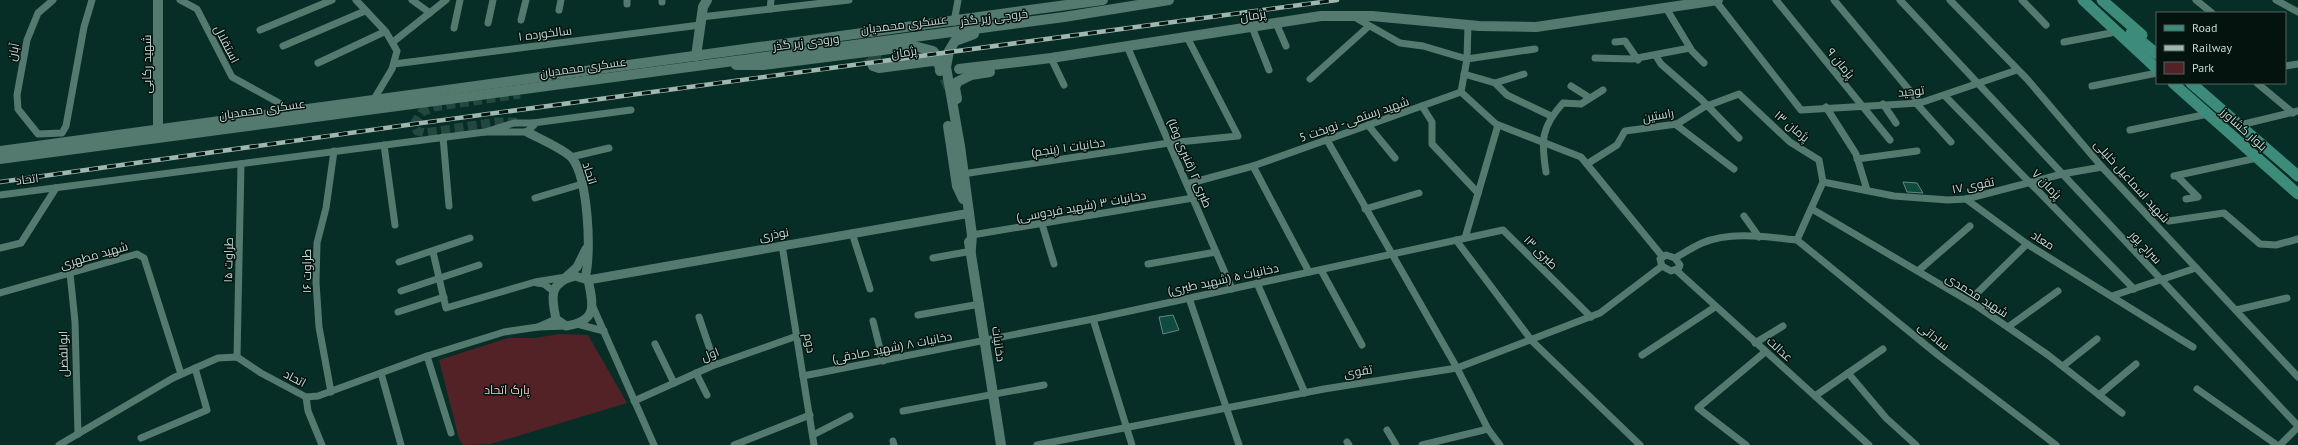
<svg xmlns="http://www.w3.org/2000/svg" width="2298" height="445" font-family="'PT Sans',Cairo,sans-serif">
  <rect width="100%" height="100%" fill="#062e26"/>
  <path fill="#522227" d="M559,334l29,1 39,68 -136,41 -28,1 -4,-6 -20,-79 69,-22h27z"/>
  <g fill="#104b40" stroke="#638a80">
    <path d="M1903,182l14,1 6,10 -16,-1z"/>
    <path d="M1173,315l6,15 -16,4 -4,-17z"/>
  </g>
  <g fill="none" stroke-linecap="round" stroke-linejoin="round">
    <path stroke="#234840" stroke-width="9" stroke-dasharray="9 4.5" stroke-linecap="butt" d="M517,122h-21l-71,11 -8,-2 -3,-7 8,-12 12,-5 86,-13"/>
    <g stroke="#234840" stroke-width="10" stroke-dasharray="10 5" stroke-linecap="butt">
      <path d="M856,49l8,4 9,13 7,-21"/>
      <path d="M942,85l9,-4 6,1"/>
    </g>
    <g stroke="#547a70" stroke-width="7">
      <path d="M53,0l-15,13 -11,27 -10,55 1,14 20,25 24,-1 4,-7 18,-99 8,-27"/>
      <path d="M180,0l17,9 35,68 49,27"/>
      <path d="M356,0l30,32 11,19 -5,18 -18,30"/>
      <path d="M412,0l18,13"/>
      <path d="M627,0v4"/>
      <path d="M662,0v2"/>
      <path d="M1715,0l86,110 119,-7 97,-33"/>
      <path d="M1776,0l114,140"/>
      <path d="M1834,0l86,103"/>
      <path d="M1900,0l398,426"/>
      <path d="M1950,0l77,79 75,88 196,210"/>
      <path d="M2022,0l24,25"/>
      <path d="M2196,0l16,13"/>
      <path d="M2276,0l22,12"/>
      <path d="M1666,8l26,43 12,12"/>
      <path d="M770,9l1,-9"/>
      <path d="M559,10l2,-10"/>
      <path d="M701,17l148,-17"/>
      <path d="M1356,18l44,25 23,3 44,13 68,-10"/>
      <path d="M521,20l5,-20"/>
      <path d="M954,22l4,-22"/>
      <path d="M488,23l5,-23"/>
      <path d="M1276,23l10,23"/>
      <path d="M1468,25l-1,34 -6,33 35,32 85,33 81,99"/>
      <path d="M1252,27l17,43"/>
      <path d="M454,28l6,-28"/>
      <path d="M260,30l72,-30"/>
      <path d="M393,42l53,-42"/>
      <path d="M1615,42l10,-1 13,19"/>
      <path d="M2064,42l47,-9"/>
      <path d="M283,46l82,-35"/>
      <path d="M1127,46l105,243"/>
      <path d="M1656,56l5,8 40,35 38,39"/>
      <path d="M1051,58l13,27"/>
      <path d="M1595,58l37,1 58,-11"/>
      <path d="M318,63l66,-31"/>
      <path d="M394,64l306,-39"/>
      <path d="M2285,66l13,-2"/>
      <path d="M1464,74l31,9 12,12 44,21"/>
      <path d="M1310,79l59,-53"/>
      <path d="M1495,83l29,-9"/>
      <path d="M2257,83l36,30"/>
      <path d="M1571,86l19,12"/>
      <path d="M2092,86l65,-13"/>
      <path d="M1945,96l189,193"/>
      <path d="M1916,103l35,39"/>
      <path d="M1883,104l13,19"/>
      <path d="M1422,106l10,16v22l46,49"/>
      <path d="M1826,107l30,47 11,36"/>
      <path d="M514,123h19l1,2 -7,7h-42z"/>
      <path d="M533,123l98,-13"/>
      <path d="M1675,124l59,45"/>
      <path d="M1368,125l27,33"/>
      <path d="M2240,125l58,-14"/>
      <path d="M2130,130l78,-16"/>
      <path d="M443,137l6,69"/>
      <path d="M1327,140l130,228 31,61 12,16"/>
      <path d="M384,145l11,80"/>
      <path d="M571,157l38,-9"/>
      <path d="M1857,159l60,-8"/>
      <path d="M1587,164l30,-19 8,-14 52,-7 27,-17 35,-13 51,48 29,18 4,22 -26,58 141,115 118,90"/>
      <path d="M1253,166l56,106"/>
      <path d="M1546,172c-5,-31 -5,-45 17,-69l18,1 22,-14"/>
      <path d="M969,173l200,-30 69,-7 -51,-99"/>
      <path d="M2174,176l83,-18"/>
      <path d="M2177,176l21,21 -12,2"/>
      <path d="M1823,182l71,14 54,4 18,-1 96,-25 40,-7"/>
      <path d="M1187,184l66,-18 208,-74"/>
      <path d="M0,195l485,-63"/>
      <path d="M535,198l47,-14"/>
      <path d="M1966,199l61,45 166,103"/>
      <path d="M1365,209l54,-16"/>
      <path d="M1812,209l165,97 71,49 74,58"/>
      <path d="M1744,216l15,21"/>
      <path d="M2169,221l55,-8 36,31 16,1 22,-6"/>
      <path d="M1042,224l12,40"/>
      <path d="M852,233l18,56"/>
      <path d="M972,235l221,-37"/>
      <path d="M1465,238l33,-113"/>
      <path d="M1456,240l76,101 108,104"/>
      <path d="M782,245l32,200"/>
      <path d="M0,248l21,-5 35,-55"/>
      <path d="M433,252l13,56 89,-26 31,-5"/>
      <path d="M1666,255l9,3 5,7 -1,3 -8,3 -9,-5 -2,-7z"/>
      <path d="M933,258l39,-7"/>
      <path d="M1675,258c9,-5 18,-11 27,-15 30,-12 64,-6 95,-3"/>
      <path d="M399,262l71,-24"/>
      <path d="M1148,264l68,-12"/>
      <path d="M1321,270l41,75"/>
      <path d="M1676,270l193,175"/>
      <path d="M1918,271l52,-45"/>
      <path d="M70,273l5,49 3,112"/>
      <path d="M537,283l7,1 9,7"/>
      <path d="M1257,283l48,110"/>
      <path d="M401,291l78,-26"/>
      <path d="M0,293l137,-39 7,4 37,116"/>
      <path d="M2112,296l84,-28"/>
      <path d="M1189,298l50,147"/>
      <path d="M1969,301l58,-57"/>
      <path d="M593,307l61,138"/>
      <path d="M2236,310l51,-12"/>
      <path d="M398,312l46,-15"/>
      <path d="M918,315l62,-11"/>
      <path d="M699,317l16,47"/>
      <path d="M1093,319l39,126"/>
      <path d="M873,321l10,40"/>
      <path d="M577,324l27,7"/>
      <path d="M538,327l28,-1"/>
      <path d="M2008,327l50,-36"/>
      <path d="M1755,343l28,-17"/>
      <path d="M655,344l19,39"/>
      <path d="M1642,355l73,-48"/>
      <path d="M427,356l24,77"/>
      <path d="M237,357l4,-193"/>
      <path d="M2063,366l34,-27"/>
      <path d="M381,373l20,72"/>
      <path d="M696,373l11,22"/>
      <path d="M1848,373l38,45 30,27"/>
      <path d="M803,376l290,-57 410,-89 88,87"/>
      <path d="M2197,389l80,56"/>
      <path d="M331,392l-12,-65 -3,-45 1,-39 9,-35 8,-57"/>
      <path d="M2099,395l37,-31"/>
      <path d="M1815,396l68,-47"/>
      <path d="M306,397l2,14 14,34"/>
      <path d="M634,401l78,-35 85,-30"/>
      <path d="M903,411l141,-26"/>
      <path d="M1387,430l9,15"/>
      <path d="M813,435l37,-19"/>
      <path d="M141,438l66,-28 -12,-42"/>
      <path d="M893,441l1,4"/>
      <path d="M1347,442l2,3"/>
      <path d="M59,445l114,-67 45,-20 19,-1 24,16 45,24 12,-1 109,-40 77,-24 34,-5 18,-8"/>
      <path d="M734,445l76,-30"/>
      <path d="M1037,445l287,-56 133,-21 143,-55 62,-47"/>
      <path d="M1422,445l66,-16"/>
      <path d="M1746,445l-48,-37 67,-56"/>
      <path d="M2280,445l18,-18"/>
    </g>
    <g stroke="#547a70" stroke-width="9">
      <path d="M527,132c11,6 37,17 45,26 16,20 20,96 13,120"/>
      <path d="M575,276l13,4c6,26 9,41 -22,46l-10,-7c-5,-22 -7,-37 19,-43z"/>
      <path d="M566,277l11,-10 9,-18"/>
      <path d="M588,280l377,-66"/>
    </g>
    <g stroke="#547a70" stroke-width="10">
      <path d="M696,56l7,-49 4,-7"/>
      <path d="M736,65h27l151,-19 19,5 13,16"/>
      <path d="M873,66l6,2 53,-7 7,1 1,9"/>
      <path d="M959,69l92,-11 270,-42h51l107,10 57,1 182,-27"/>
      <path d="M957,99l-2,-11 2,-6 14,-7 19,-3"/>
      <path d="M948,126l9,60 6,13"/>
      <path d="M155,134l3,-6v-128"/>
      <path d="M0,151l1103,-151"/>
      <path d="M0,159l1064,-142 105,-17"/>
      <path d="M969,242l32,203"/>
      <path d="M971,248l1,-13 -12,-89 -14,-79 3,-16 6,-10 19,-7"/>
    </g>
    <g stroke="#3d8b7b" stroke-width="11">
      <path d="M2083,0l74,69"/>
      <path d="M2102,0l40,35"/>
      <path d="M2131,33l26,21"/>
      <path d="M2173,83l125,111"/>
      <path d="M2191,83l107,93"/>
    </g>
    <g stroke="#9fb7b0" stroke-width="4.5">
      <path id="rail" d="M0,182l414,-58 923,-124"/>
    </g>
    <use href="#rail" stroke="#05130f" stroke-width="3" stroke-dasharray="9" stroke-linecap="butt"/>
  </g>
  <g text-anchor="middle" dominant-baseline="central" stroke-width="3" stroke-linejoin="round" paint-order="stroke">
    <g font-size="12" fill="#c6dad4" stroke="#05130f">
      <text transform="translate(1253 15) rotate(-9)">پژمان</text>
      <text transform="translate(994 17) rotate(-7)">خروجی زیر گذر</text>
      <text transform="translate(904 24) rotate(-7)">عسکری محمدیان</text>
      <text transform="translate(545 33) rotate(-7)">سالخورده ۱</text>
      <text transform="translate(806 42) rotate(-7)">ورودی زیر گذر</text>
      <text transform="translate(227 44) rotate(63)">استقلال</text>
      <text transform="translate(13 52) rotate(-78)">آبان</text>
      <text transform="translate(904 52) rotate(-8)">پژمان</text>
      <text transform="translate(1841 63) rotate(51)">پژمان ۹</text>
      <text transform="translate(146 64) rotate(-90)">شهید رکابی</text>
      <text transform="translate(583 67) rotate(-8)">عسکری محمدیان</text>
      <text transform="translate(1911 91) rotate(-6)">توحید</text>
      <text transform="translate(262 109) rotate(-8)">عسکری محمدیان</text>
      <text transform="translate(1658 115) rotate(-10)">راستین</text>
      <text transform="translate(1354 119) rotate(-19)">شهید رستمی - نوبخت 5</text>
      <text transform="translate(1792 126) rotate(40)">پژمان ۱۳</text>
      <text transform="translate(2244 129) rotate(42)">بلوار کشاورز</text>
      <text transform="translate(1068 147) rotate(-8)">دخانیات ۱ (پنجم)</text>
      <text transform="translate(1190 163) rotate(67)">طبری ۲ (قنبری وفا)</text>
      <text transform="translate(590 173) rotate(72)">اتحاد</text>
      <text transform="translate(27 179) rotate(-7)">اتحاد</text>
      <text transform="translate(2132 181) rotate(48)">شهید اسماعیل خلیلی</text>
      <text transform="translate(2047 184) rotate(46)">پژمان ۷</text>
      <text transform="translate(1973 185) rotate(-11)">تقوی ۱۷</text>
      <text transform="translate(1081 206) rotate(-10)">دخانیات ۳ (شهید فردوسی)</text>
      <text transform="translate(774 234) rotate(-10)">نوذری</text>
      <text transform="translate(2043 240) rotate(32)">معاد</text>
      <text transform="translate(2146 247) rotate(47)">سراج پور</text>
      <text transform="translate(1541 252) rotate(45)">طبری ۱۳</text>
      <text transform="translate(94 255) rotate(-16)">شهید مطهری</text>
      <text transform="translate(228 260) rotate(-89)">طراوت ۱۵</text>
      <text transform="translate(306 271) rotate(-90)">طراوت ۱۶</text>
      <text transform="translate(1223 279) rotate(-12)">دخانیات ۵ (شهید طبری)</text>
      <text transform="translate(1977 295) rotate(32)">شهید محمدی</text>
      <text transform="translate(1934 336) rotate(39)">ساداتی</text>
      <text transform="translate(810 343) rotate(81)">دوم</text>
      <text transform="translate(999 344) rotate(82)">دخانیات</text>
      <text transform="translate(892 347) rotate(-11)">دخانیات ۸ (شهید صادقی)</text>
      <text transform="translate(1780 349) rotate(42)">عدالت</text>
      <text transform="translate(63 354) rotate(-91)">ابوالفضل</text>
      <text transform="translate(710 354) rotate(-21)">اول</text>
      <text transform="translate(1358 371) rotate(-9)">تقوی</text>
      <text transform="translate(295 378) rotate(28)">اتحاد</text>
    </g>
    <g font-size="12" fill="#f9c1c4" stroke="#05130f">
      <text x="507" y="389">پارک اتحاد</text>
    </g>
  </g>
  <rect x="2156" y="12" width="130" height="72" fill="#05130f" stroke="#52635e"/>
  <rect x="2164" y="25" width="20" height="6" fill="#3d8b7b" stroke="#52635e"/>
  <text x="2192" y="32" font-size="12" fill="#c6dad4">Road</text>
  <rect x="2164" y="45" width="20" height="6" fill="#9fb7b0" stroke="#52635e"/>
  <text x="2192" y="52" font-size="12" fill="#c6dad4">Railway</text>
  <rect x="2164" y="62" width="20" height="12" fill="#522227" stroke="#52635e"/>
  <text x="2192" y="72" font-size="12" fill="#c6dad4">Park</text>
</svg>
